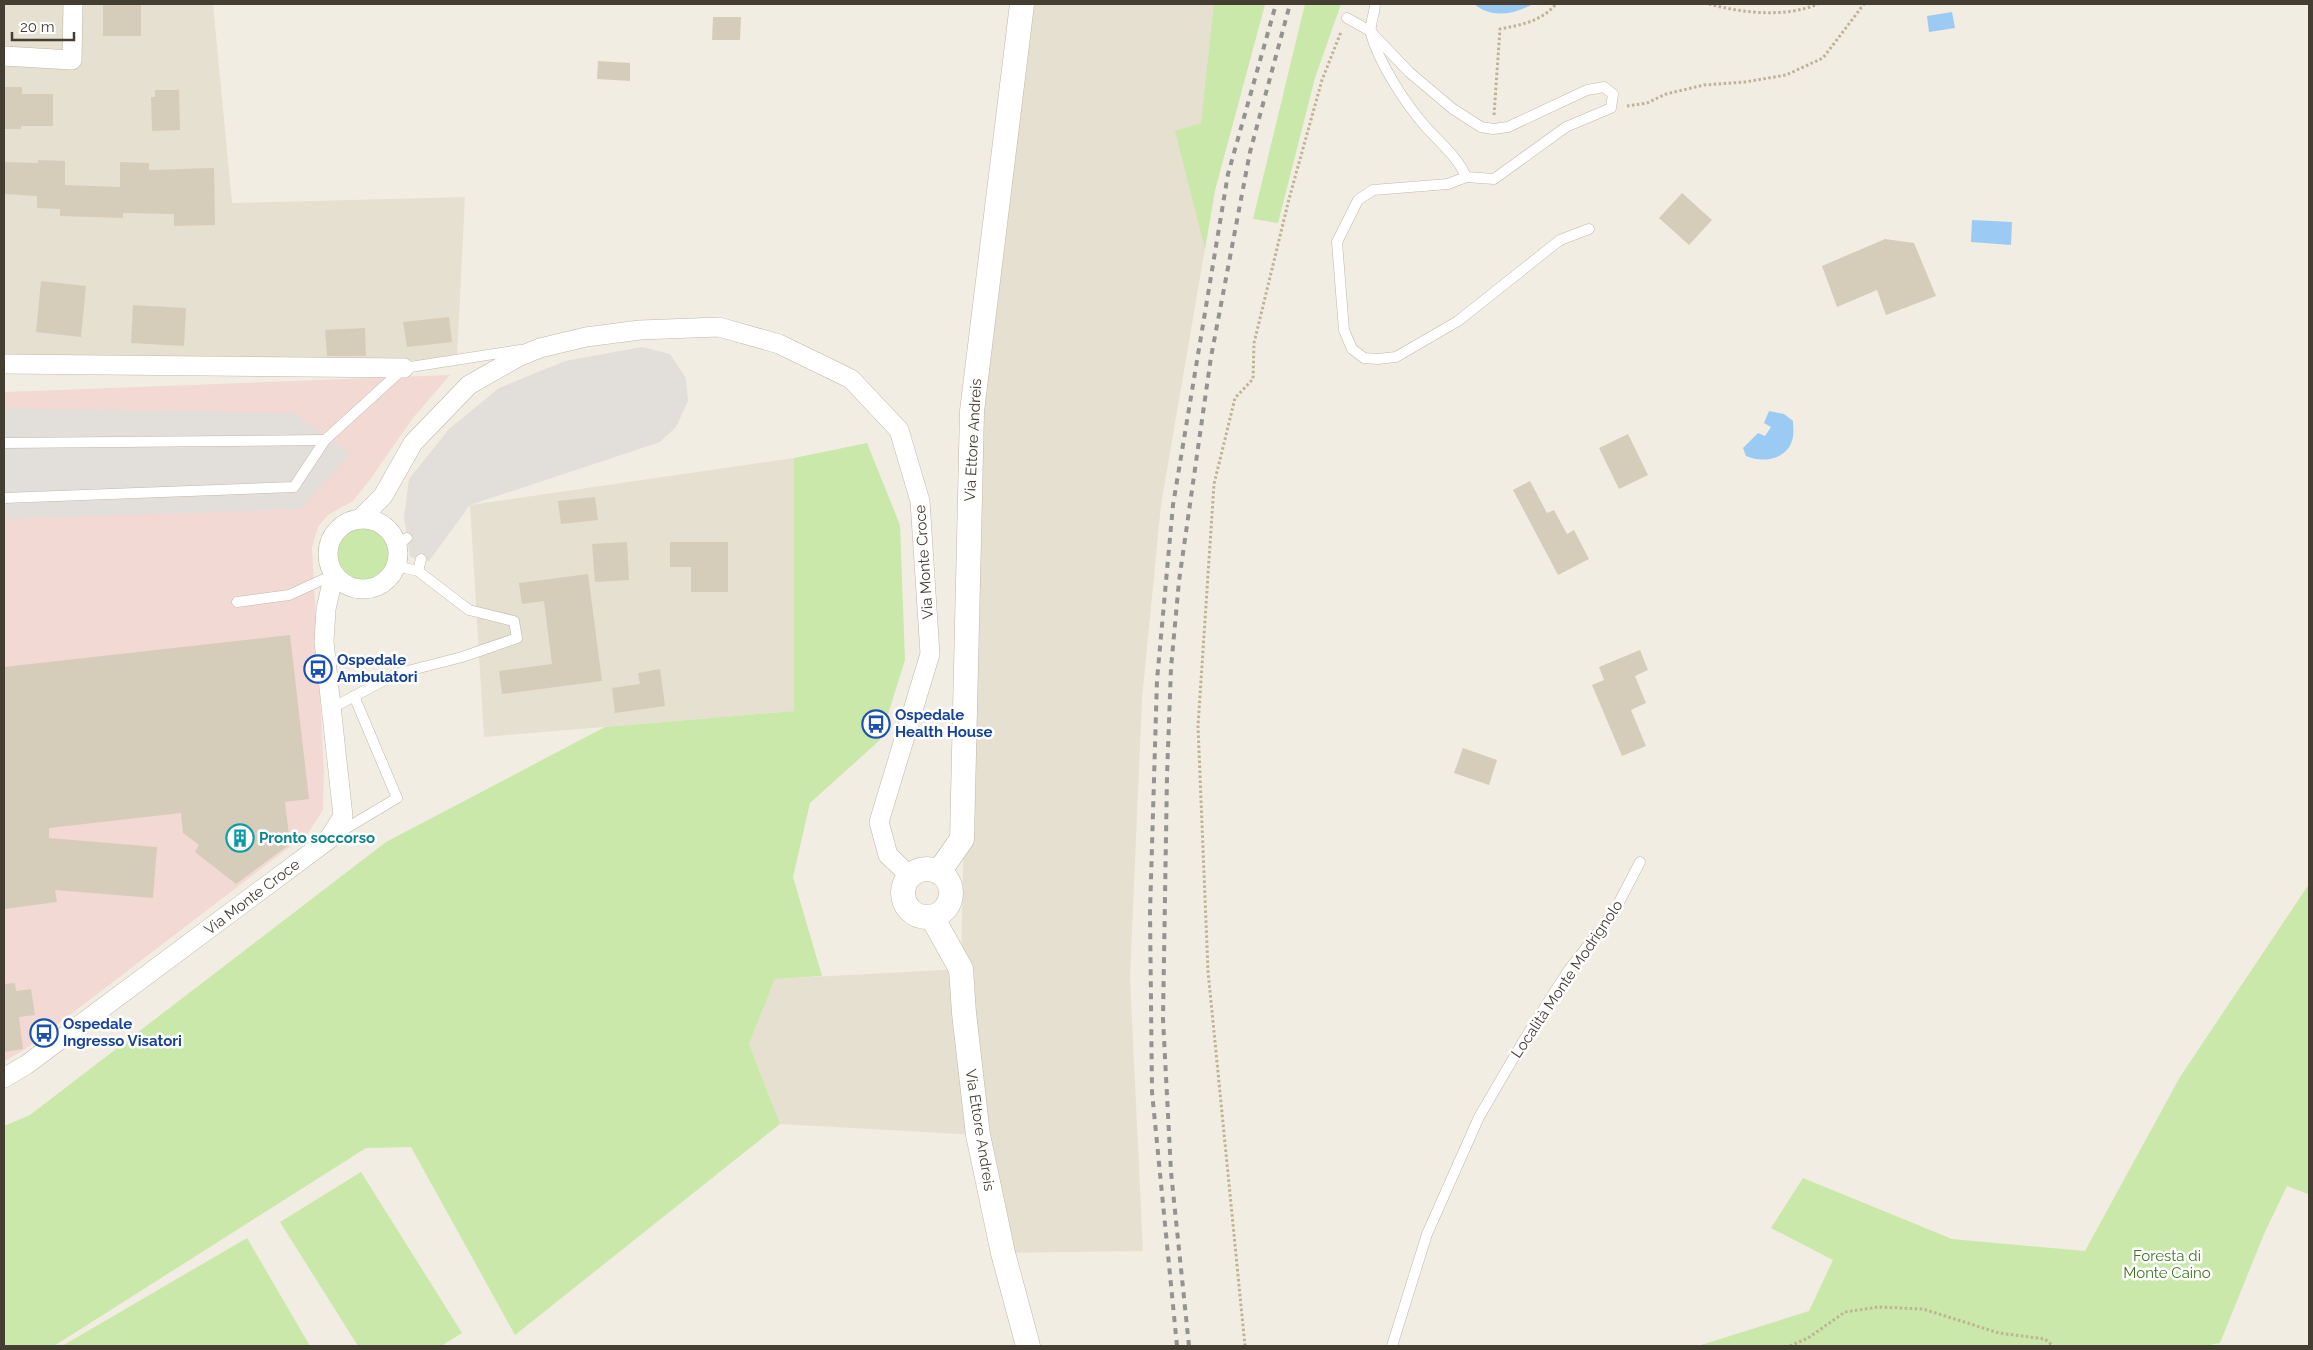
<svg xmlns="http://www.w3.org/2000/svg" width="2313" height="1350" font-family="Raleway,sans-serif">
  <rect width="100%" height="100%" fill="#f2ede2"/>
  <g fill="#e6e0d0">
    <path d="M4,4h209l19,199 233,-6 -8,162 -453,14z"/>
    <path d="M1022,4h243l-50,186 -54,315 -19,194 -12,279 13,273 -140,2 -25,-118 -198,-11 -31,-80 26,-65 186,-10 11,-558z"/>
    <path d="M794,458l1,253 -311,26 -14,-232z"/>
  </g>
  <path fill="#f3d9d4" d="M450,375l-37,43 -44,63 -16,20 -25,14 -10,12 -6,20 12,224 -1,39 -15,23 -284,217 -20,11v-669z"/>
  <g fill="#c9e8a9">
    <path d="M1214,4h51l-50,186 -10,59 -30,-118 26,-8z"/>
    <path d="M1305,4h36l-26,74 -37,145 -25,-4z"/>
    <path d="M867,443l33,82 5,135 -25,80 -70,63 -17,74 29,99 -47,3 -26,65 31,80 -265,211 -104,-188 -45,1 -312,198h-50v-220l26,-11 356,-273 219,-115 189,-16v-253z"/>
    <circle cx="363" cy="554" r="26"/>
    <path d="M2309,884v319l-1,-9 -21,-8 -23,48 -44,109 -15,3h-507l111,-35 24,-51 -62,-32 32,-50 149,61 133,12 95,-174z"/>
    <path d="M361,1172l101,161 -21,13h-83l-78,-124z"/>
    <path d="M247,1238l63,108h-248z"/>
  </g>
  <g fill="#e2dfdb">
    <path d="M642,347l28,7 16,24 2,23 -12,26 -16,15 -190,63 -41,56 -19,-4 -6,-40 5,-38 40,-50 50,-41 66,-27z"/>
    <path d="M4,408l290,5 56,41 -50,55 -296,10z"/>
  </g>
  <g fill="#9bcbf2">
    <path d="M1474,4h59c-19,10 -41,15 -59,0z"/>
    <path d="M1952,12l3,16 -26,4 -2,-16z"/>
    <path d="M1972,220l40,2 -1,23 -40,-3z"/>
    <path d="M1769,411l15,3 9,7c0,5 1,11 0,16 -4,22 -29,27 -47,19l-3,-8 15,-15 7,3 6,-9 -7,-4z"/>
  </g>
  <g fill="#d6ccba">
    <rect x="103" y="4" width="38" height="32"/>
    <path d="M713,17h28l-1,23h-28z"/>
    <path d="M598,61l32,2v18l-33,-2z"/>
    <path d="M4,87h18v7h31v32h-32v3h-17z"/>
    <path d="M155,90h24l1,40 -28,1 -1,-34h4z"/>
    <path d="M38,160l27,1v24l55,2v-25l29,1v7l65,-2 1,57 -41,1v-12l-51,-1v5l-63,-2v-7l-23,-1v-12l-33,-2v-32l34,1z"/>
    <path d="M1682,193l30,27 -23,25 -30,-27z"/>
    <path d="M1885,239l29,4 22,53 -50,19 -9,-25 -40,17 -15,-41z"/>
    <path d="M41,281l45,5 -5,51 -45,-5z"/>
    <path d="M133,305l53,3 -2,38 -53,-3z"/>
    <path d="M449,317l3,25 -45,5 -4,-25z"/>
    <path d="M365,328l1,28h-39l-2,-26z"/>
    <path d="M1628,434l20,41 -29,14 -20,-41z"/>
    <path d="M1530,481l17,32 7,-3 13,24 7,-4 15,29 -31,16 -45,-85z"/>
    <path d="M595,497l3,23 -37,4 -3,-23z"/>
    <path d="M627,542l2,38 -34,2 -3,-38z"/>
    <path d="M670,542h58v50h-37v-25h-21z"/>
    <path d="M588,574l14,107 -100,13 -3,-23 53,-7 -8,-63 -22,3 -3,-21z"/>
    <path d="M290,635l19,164 -24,3 5,42 -54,40 -41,-32 4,-7 -16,-12 -2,-20 -132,15v10l108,9 -4,51 -98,-8 2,12 -53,7v-242z"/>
    <path d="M1640,650l8,20 -13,6 11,27 -15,7 15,36 -24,10 -30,-71 12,-5 -5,-13z"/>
    <path d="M660,669l5,37 -50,7 -3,-25 28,-4 -2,-11z"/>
    <path d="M1463,748l34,12 -8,25 -35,-12z"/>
    <path d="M15,983l1,8 15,-2 4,26 -16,2 4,32 -19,3v-68z"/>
  </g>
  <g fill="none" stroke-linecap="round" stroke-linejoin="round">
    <g stroke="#c0b8a7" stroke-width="11">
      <g id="service">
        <path d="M1375,4c0,9 -6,21 -4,30 8,29 34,69 54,92 14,16 33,31 41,51"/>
        <path d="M1347,18l23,13 39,41 44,37 28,18 12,2 15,-2 79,-37 17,-3 9,7 -2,14 -45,19 -72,52 -28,-2 -18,7 -75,6 -15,10 -21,42 7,88 8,19 12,9 14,1 18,-2 62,-36 102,-81 29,-11"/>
        <path d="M4,443l321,-3"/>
        <path d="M4,498l290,-11 31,-47 79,-72 116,-18"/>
        <path d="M397,545l10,-7"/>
        <path d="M418,571l3,-12"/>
        <path d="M237,602l52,-7 44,-20"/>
        <path d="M332,708l64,-34 66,-17 55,-19 -3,-17 -45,-11 -51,-39 -22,-5"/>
        <path d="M335,835l62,-37 -43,-102"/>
        <path d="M1392,1346l35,-112 52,-117 45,-77 44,-69 46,-59 26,-50"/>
      </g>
    </g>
    <g stroke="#c0b8a7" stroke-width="20">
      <g id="minor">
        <path d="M4,56l68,4 1,-56"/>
        <path d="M4,364l400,4"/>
        <path d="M360,519l23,-23 30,-53 56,-58 49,-28 22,-9 46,-11 54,-7 79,-3 60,17 72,35 48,51 21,71 10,153 -51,168 9,33 22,21"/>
        <circle cx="363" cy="554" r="35"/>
        <path d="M4,1078l22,-13 302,-225 15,-24 -19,-174 2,-33 8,-35"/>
      </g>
    </g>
    <g stroke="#c0b8a7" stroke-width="25">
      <g id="tertiary">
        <circle cx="927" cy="893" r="24"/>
        <path d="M939,872l23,-33 10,-428 50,-407"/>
        <path d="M932,917l29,52 3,44 14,122 25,118 25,93"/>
      </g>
    </g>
    <g stroke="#bfb295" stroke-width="3" stroke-dasharray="2.5 2.5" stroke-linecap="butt">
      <path d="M1709,4c33,9 76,14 109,0"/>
      <path d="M1627,106l20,-3 19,-9 38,-9 41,-3 41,-7 37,-17 41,-54"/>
      <path d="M1494,115l6,-86c21,-4 42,-8 56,-25"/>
      <path d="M1245,1346l-37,-375 -10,-245 16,-242 21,-86 18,-19 1,-36 35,-144 33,-119 19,-48"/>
      <path d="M1790,1346l18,-8 37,-26 33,-5 45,2 76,24 46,6 8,7"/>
    </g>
    <use href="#service" stroke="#fff" stroke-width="10"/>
    <use href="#minor" stroke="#fff" stroke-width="19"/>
    <use href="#tertiary" stroke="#fff" stroke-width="24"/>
    <g stroke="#939393" stroke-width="4" stroke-dasharray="6 6" stroke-linecap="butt">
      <path d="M1177,1346l-25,-254 -2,-180 7,-232 16,-175 55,-331 48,-170"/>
      <path d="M1189,1346l-18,-174 -8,-153 4,-243 4,-108 8,-87 32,-224 39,-205 40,-148"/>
    </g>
  </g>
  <defs>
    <g id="bus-ring" transform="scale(1.4375)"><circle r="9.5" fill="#fff" stroke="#1a4fb4" stroke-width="1.5"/><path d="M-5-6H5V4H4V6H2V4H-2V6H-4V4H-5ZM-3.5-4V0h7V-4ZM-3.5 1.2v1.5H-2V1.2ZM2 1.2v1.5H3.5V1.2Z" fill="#1a4fb4"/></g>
    <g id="building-ring" transform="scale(1.4375)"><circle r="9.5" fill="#fff" stroke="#0f9aa8" stroke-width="1.5"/><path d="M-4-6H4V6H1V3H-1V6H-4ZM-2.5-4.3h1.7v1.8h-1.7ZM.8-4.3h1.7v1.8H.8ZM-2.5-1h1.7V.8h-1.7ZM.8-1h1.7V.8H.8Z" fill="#0f9aa8"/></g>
  </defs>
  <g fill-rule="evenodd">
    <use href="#bus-ring" x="318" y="669"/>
    <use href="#bus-ring" x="876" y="724"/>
    <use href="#building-ring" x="240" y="838"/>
    <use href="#bus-ring" x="44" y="1033"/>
  </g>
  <g text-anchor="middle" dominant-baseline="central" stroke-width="5" stroke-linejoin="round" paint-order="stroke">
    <g font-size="15" fill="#433d32" stroke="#fff">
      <text transform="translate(973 440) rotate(-87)">Via Ettore Andreis</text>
      <text transform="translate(924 562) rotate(-94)">Via Monte Croce</text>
      <text transform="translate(252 897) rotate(-37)">Via Monte Croce</text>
      <text transform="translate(1567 979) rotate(-56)">Località Monte Modrignolo</text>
      <text transform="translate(980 1130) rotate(81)">Via Ettore Andreis</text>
    </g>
    <g font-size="15" font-weight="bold" fill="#164399" stroke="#fff" text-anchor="start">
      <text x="337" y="660">Ospedale<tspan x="337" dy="17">Ambulatori</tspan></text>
      <text x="895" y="715">Ospedale<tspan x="895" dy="17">Health House</tspan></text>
      <text x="63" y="1024">Ospedale<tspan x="63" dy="17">Ingresso Visatori</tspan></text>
    </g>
    <g font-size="15" font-weight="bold" fill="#0d838f" stroke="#fff" text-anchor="start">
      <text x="259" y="838">Pronto soccorso</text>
    </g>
    <g font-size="15" fill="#417525" stroke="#fff">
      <text x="2167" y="1256">Foresta di<tspan x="2167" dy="17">Monte Caino</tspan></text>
    </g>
  </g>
  <rect width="2313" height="1350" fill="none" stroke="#433d32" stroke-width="10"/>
  <path d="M12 32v8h62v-8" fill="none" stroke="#433d32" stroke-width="2.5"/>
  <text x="20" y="32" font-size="15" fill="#433d32" stroke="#ffffff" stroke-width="4" paint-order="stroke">20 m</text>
</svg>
